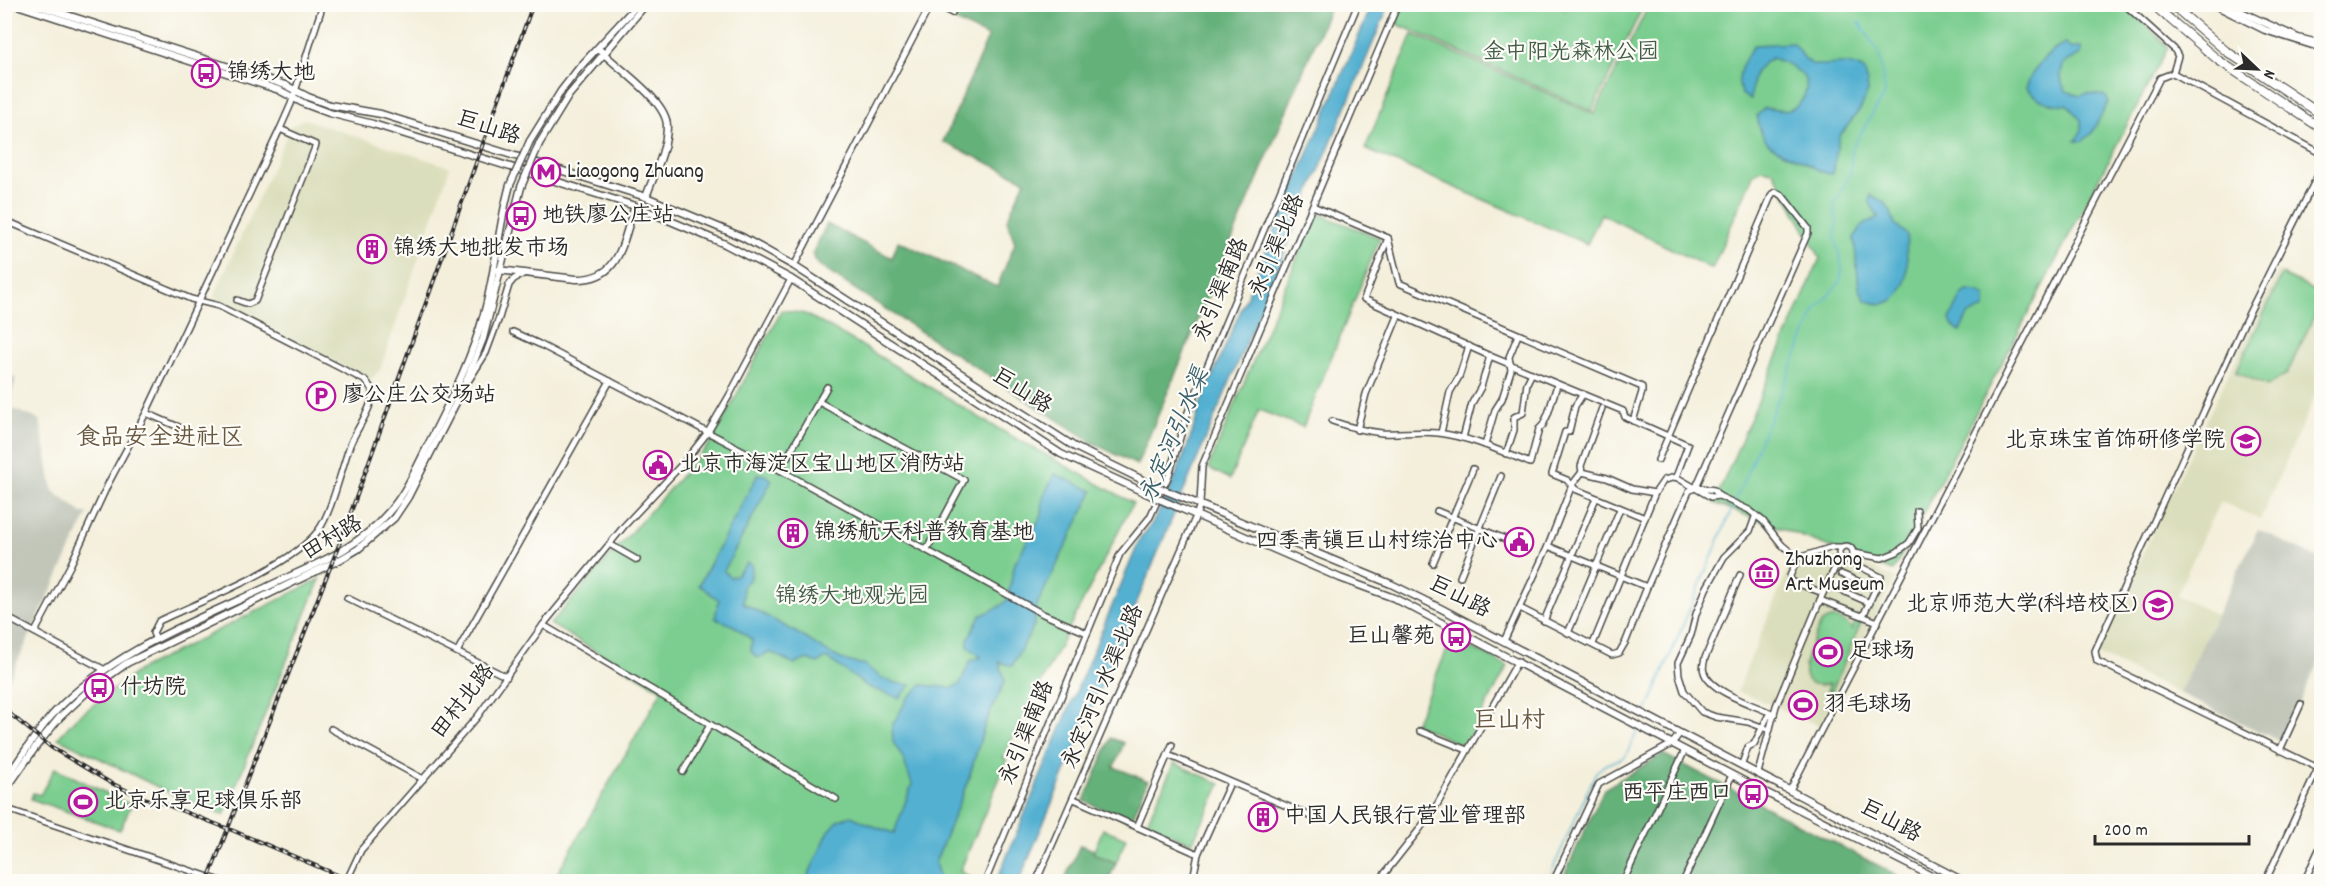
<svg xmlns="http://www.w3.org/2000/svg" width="2326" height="886" font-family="Dekko,'LXGW WenKai TC',sans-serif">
  <rect width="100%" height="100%" fill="#fdfcf7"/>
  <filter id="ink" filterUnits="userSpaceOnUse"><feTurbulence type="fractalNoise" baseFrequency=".0167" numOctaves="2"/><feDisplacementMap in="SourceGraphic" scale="12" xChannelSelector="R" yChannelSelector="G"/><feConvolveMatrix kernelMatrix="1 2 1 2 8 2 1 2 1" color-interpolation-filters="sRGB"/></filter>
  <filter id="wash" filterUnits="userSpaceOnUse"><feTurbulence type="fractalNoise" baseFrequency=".008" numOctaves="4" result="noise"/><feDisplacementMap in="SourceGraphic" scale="24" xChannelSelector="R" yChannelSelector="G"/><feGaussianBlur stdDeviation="1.35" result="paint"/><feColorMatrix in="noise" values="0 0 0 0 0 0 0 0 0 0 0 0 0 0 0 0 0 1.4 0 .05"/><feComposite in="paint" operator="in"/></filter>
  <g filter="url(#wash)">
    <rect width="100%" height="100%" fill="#f4efdb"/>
    <g fill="#dbdebc">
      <path d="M304,119l146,48 -70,203 -10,10 -157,-82 78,-172z"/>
      <path d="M2278,271l37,18 6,-11v104l-61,138 -40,-19 -14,29 -29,65 40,20 -38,78 -82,-39 66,-144z"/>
      <path d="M1830,556l25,5 40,17 -75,148 -83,-35 54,-129z"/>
    </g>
    <g fill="#c1c6b9">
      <path d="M5,375l11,3 -7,29 31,13 13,71 29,22h6l-83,175z"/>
      <path d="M2258,529l63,31v97l-40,85 -102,-49z"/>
    </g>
    <g fill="#7cce90" stroke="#547c5e" stroke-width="1.5">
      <path d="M1554,4l11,6 3,-5h76l-52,106 -197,-88 8,-18z"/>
      <path d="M1649,5h477l42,42 -275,524 -179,-68 106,-245 -47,-87 -11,-2 -8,4 -42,96 -111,-55 -14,30 -222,-95 48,-115 181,80z"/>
      <path d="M1316,213l64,25 -77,189 -44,-17 -29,69 -22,-11z"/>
      <path d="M2282,275l39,19v7l-34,73 -20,12 -31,-14z"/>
      <path d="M782,310l23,4 49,27 136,83 143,79 -130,254 4,4 -47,110 17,10h-424l109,-191 -112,-66 162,-183z"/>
      <path d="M320,579l-96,236 -50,-20 -116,-57 17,-19 64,-49z"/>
      <path d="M1858,616l5,2 -31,73 -5,-1 3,-6c-45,9 -18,-41 -10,-59 11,-11 24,-7 32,5z"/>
      <path d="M1452,638l56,28 -44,80 -49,-22z"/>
      <path d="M1174,763l47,21 -29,59 -46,-19z"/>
      <path d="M55,768l76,37 -11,25 -89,-31 2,-6 7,2z"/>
      <path d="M1103,829l23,9 -10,25 -23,-10z"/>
    </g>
    <g fill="#65b17a" stroke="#486e52" stroke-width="1.5">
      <path d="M939,5h392l-194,460 -42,-21 -276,-178 -7,-12 15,-30 65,34 6,-17 99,46 18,-44 -8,-23 18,-40 -82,-38 45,-105 -53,-26z"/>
      <path d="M1111,738l13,5 -10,24 34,14 -17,40 -47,-20z"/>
      <path d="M1663,754l245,127 -347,1 43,-93z"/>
      <path d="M1080,845l14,5 -1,3 23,10 -8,18h-44z"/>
    </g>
    <g fill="#53b0d1" stroke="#3f6e7e" stroke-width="1.5">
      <path d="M1372,5h17l-370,876 -23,1 145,-345c23,-23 51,-99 59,-132z"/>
      <path d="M1793,43l13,17 7,5c19,1 36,-6 52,6l3,20 -7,17 -22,29 -6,37c-12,0 -19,-7 -30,-13 -26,-12 -42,-12 -46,-46l8,-7c8,1 17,4 24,2 14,-4 23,-24 13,-35 -9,-9 -19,-13 -30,-17 -19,11 -20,19 -21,41l-10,-5c-6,-20 2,-32 13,-49z"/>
      <path d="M2065,43l6,6 10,-2v8l-17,8c-4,11 -4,18 2,28l14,5 8,-3 17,3 4,5 -18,33 -8,7h-8l6,-9v-12l-14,-15c-18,-1 -29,-3 -41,-17 7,-22 20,-33 39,-45z"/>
      <path d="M1871,195l11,6 8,9 5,14 12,11c-2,14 2,30 -1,43 -5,23 -20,31 -41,22l-6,-12 -5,-50 8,-12 16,-9 -9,-16z"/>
      <path d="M1967,291l11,1 7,5v11l-17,7 -8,16 -8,-6 -2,-6 12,-24z"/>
      <path d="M758,474l7,1 7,5 -48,91 6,6 6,-2 11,-12 5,2 -1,13 -8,8v17c18,10 36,20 54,30 21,12 42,31 67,31 15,14 27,20 47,21l-12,13 -31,-11 -41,-29 -10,5 -9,-4 -14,5 -24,-12 -13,6 -6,-7 1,-11 -18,-14 -19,-8 4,-18 -20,-15z"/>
      <path d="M1055,474l38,17 -56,114 -3,20 -22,41 -13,-4 6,19 -20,43 -16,54 -34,85 6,18 -136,1 24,-51 10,-11 12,-4 25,11 18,6 18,-49 -9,-26 -10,-16 -1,-16 16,-28 14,-13 30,3 8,-4 10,-23 11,-4 -13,-10v-8l12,-23 19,-9 8,-7 8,-37 27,-49 1,-17z"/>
    </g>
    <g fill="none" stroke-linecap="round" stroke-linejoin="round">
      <g stroke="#53b0d1" stroke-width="1.5">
        <path d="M1646,713l170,-404 24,-27 2,-15 -7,-29 2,-16 -3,-17 16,-31 2,-26 33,-55 -6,-40 -20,-31"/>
        <path d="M1547,882l49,-110 9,-7 20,-8 14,-29"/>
      </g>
    </g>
  </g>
  <g filter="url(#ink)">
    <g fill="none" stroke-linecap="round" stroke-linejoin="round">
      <g stroke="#494845" stroke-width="8">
        <g id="minor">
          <path d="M937,4l15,9"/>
          <path d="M2124,4l50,45 4,7 -5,17"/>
          <path d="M2322,167l-78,156 -149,328 2,10 225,109"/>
          <path d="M1313,206l75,32 11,45 243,104v5l-9,29"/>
          <path d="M4,220l187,79 28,7 147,75 7,10c-1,19 -16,36 -23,54 -8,22 -19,69 -32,86 -29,37 -115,69 -159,90l-6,12 3,7"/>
          <path d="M1388,238l-24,61 126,57 133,55 2,6 63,28 -12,32"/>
          <path d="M794,266l137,-262"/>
          <path d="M237,300l11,4 7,-3 61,-156 -36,-16"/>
          <path d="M513,332l26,12 241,126 263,144 44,19"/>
          <path d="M469,380l17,-27 13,-35 10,-33 5,-6 11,-6"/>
          <path d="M1583,394l-8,12 -6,26h-4l-13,42 15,6 8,9 70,29"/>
          <path d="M819,402l145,78 -37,69"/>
          <path d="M1602,408l-21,58 1,6 25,6 25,11 23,4"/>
          <path d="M146,413l42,18"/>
          <path d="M1332,421c17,6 32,10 50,12 19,1 37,-2 56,0 32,4 62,18 92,30l9,-34 4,-4 5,-11 9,-29"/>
          <path d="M1357,430l9,-36 32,-78"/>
          <path d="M1441,433l9,-41 9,-15 10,-31"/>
          <path d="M1463,438l9,-35 9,-16 9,-31"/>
          <path d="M1485,445l10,-35 7,-11 9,-29 -2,-13 9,-22"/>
          <path d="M1506,454l8,-24v-13l9,-4 4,-30 5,-10"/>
          <path d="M780,470l47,-83"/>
          <path d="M1719,496l30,14 14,11 19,24 16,13 35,-11h9"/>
          <path d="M1437,511l68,28"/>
          <path d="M1755,517l-5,14 -26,26 -18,32 -10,25 -5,21 -13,28 1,12 5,16 18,21 14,5 32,5 22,8"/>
          <path d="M611,545l26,15"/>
          <circle cx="1846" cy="553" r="7"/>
          <path d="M1548,546l99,41"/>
          <path d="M1854,553l28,5 15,-6 12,-9 9,-15 -1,-17"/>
          <path d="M1798,558l-8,18 1,5 32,12"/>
          <path d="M1847,560l34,17 -18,39"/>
          <path d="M1433,563l40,-94"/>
          <path d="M1841,574l35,15"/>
          <path d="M1740,575l-35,83c-1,5 -3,10 -1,14 6,20 52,34 70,42"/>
          <path d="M1460,577l41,-101"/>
          <path d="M1827,584l43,19"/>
          <path d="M347,598l160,79"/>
          <path d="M1820,600l58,22"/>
          <path d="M1520,608l92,47 7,-2 7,-12 21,-54 42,-96 7,-4 112,-254v-5l-26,-33 -7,-3 -3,2 -114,266"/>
          <path d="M4,616l101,54"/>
          <path d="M1544,621l52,-123"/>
          <path d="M543,625l293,174"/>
          <path d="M35,632l35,-66 39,-84 37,-69 134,-284 11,-25 32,-100"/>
          <path d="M1568,633l52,-124"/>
          <path d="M1504,641l44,-95 24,-61 10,-13"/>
          <path d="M1593,644l62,-151 9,-13 12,-3 35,20 8,-1 -5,-6 -18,-3"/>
          <path d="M457,652l153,-271"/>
          <path d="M331,729l92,50"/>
          <path d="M1420,731l47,19"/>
          <path d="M2280,750l21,-46"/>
          <path d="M1168,755l149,64"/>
          <path d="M1742,764l6,-17 6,-3 14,-28 6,-2"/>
          <path d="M683,772l27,-47"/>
          <path d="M1758,773l18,-67 47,-113 17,-36"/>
          <path d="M1790,790l370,-712 13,-5 149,81"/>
          <path d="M1074,799l124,55"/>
          <path d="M4,808l220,74"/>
          <path d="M1137,827l35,-82"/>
          <path d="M346,882l15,-32 117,-134 65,-91 82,-100 61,-65 22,-28 21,-36 62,-117"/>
          <path d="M985,882l135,-328 30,-37 19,-42 17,-58 172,-413"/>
          <path d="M1036,882l160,-366 4,-12 2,-38 196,-462"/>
          <path d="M1207,882l-13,-8 4,-20 32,-71"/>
          <path d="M1378,882l41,-52 19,-27 80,-142"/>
          <path d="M1553,882l46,-98 73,-40 8,-11"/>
          <path d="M1623,882l62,-132"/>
          <path d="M1683,882l49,-107"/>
          <path d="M2265,882l57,-122"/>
          <path d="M2304,882l18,-39"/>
        </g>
      </g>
      <g stroke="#494845" stroke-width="9">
        <g id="major">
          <path d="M14,4l265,86 26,14 24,9 44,11 262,82 90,38 66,35 270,175 91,42"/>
          <path d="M33,4l252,81 23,12 22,8 51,9 265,83 96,40 52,29 281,181 82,40"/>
          <path d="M2213,4l52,26 57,18"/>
          <path d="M2224,4l74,34 24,6"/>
          <path d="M598,48c17,19 69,52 69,78 0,23 -13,49 -21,71"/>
          <path d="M530,141l31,-50 18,-23 59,-64"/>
          <path d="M539,144l30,-49 77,-91"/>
          <path d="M498,270l78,9c46,1 46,-39 59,-73"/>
          <path d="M1186,499l205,85 49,24 525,274"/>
          <path d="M1182,509l158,69 54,20 363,190 186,94"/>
          <path d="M4,782c17,-24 31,-49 51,-70 57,-60 137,-90 210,-124 43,-21 91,-37 123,-75 18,-20 29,-46 41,-70 21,-42 43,-84 55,-129 12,-43 14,-87 26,-129"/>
          <path d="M4,792l33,-47 23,-28 29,-27 38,-27 214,-104 17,-10 36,-31 14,-21 55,-108 20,-50 38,-152"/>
          <path d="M2315,882l7,-14"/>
        </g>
      </g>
      <g stroke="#494845" stroke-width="10">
        <g id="highway">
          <path d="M2152,4l66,56 104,69"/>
          <path d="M2171,4l55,47 96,64"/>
        </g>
      </g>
      <use href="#minor" stroke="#fff" stroke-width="5"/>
      <use href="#major" stroke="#fff" stroke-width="6"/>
      <use href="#highway" stroke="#fff" stroke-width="8"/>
      <g stroke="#2b2b2b" stroke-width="4">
        <g id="rail">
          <path d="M4,709l48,39 57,34 34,16 16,4 75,29 120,51"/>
          <path d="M207,882l135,-345 191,-533"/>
        </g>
      </g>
      <use href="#rail" stroke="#fdfcf7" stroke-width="1.5" stroke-dasharray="4.5" stroke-linecap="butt"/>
      <g stroke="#494845" stroke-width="9" stroke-linecap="butt">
        <g id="major-bridge">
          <path d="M510,185l20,-44"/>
          <path d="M521,187l18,-43"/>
          <path d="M1157,487l29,12"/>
          <path d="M1152,496l30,13"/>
        </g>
      </g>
      <use href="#major-bridge" stroke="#fff" stroke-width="6"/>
    </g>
  </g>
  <defs>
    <g id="bus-ring" transform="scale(1.5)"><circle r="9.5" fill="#fdfcf7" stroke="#b5179e" stroke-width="1.5"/><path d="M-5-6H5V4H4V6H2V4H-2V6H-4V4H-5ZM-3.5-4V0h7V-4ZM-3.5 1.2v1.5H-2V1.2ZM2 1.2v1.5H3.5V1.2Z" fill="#b5179e"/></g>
    <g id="metro-ring" transform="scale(1.5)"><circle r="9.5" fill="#fdfcf7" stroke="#b5179e" stroke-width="1.5"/><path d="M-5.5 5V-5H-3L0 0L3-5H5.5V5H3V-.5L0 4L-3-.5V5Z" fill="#b5179e"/></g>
    <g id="building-ring" transform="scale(1.5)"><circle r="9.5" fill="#fdfcf7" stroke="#b5179e" stroke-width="1.5"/><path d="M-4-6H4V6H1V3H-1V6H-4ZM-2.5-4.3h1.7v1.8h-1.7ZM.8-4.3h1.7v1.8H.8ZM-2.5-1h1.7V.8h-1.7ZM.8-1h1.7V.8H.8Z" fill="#b5179e"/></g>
    <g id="parking-ring" transform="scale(1.5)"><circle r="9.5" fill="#fdfcf7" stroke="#b5179e" stroke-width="1.5"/><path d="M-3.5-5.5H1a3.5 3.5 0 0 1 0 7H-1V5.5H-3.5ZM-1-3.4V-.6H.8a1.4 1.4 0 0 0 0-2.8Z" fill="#b5179e"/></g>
    <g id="university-ring" transform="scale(1.5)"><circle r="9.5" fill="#fdfcf7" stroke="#b5179e" stroke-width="1.5"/><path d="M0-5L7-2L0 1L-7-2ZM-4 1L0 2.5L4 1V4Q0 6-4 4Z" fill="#b5179e"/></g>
    <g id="civic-ring" transform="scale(1.5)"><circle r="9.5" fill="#fdfcf7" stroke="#b5179e" stroke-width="1.5"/><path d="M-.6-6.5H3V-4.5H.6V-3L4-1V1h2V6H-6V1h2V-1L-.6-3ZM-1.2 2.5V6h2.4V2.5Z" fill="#b5179e"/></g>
    <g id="museum-ring" transform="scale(1.5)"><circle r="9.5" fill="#fdfcf7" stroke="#b5179e" stroke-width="1.5"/><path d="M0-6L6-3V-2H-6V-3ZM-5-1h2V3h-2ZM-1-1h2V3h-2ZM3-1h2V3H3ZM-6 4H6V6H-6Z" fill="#b5179e"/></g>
    <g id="stadium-ring" transform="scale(1.5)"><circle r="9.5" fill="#fdfcf7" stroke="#b5179e" stroke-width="1.5"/><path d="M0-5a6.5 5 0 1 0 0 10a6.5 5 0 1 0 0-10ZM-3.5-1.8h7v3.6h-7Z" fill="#b5179e"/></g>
  </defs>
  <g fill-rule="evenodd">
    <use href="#bus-ring" x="206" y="73"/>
    <use href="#metro-ring" x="546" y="172"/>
    <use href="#bus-ring" x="521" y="216"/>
    <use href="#building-ring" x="372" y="249"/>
    <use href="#parking-ring" x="321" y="396"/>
    <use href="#university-ring" x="2246" y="441"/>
    <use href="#civic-ring" x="658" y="465"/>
    <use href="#building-ring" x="793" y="533"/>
    <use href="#civic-ring" x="1519" y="542"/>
    <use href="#museum-ring" x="1764" y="573"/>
    <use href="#university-ring" x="2158" y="605"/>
    <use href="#bus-ring" x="1456" y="637"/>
    <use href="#stadium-ring" x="1828" y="652"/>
    <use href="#bus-ring" x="99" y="688"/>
    <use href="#stadium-ring" x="1803" y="705"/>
    <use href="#bus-ring" x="1753" y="794"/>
    <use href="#stadium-ring" x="83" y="802"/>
    <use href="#building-ring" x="1263" y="817"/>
  </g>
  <g text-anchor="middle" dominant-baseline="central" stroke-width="4.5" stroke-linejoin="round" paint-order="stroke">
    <g font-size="22" fill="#435c49" stroke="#fdfcf7">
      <text x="1571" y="53">金中阳光森林公园</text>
      <text x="852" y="597">锦绣大地观光园</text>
    </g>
    <g font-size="22" fill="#2b2b2b" stroke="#fdfcf7" text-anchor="start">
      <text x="227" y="73">锦绣大地</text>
      <text x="567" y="172">Liaogong Zhuang</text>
      <text x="542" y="216">地铁廖公庄站</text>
      <text x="393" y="249">锦绣大地批发市场</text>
      <text x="342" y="396">廖公庄公交场站</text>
      <text x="2225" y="441" text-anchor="end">北京珠宝首饰研修学院</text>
      <text x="679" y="465">北京市海淀区宝山地区消防站</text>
      <text x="814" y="533">锦绣航天科普教育基地</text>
      <text x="1498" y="542" text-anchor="end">四季青镇巨山村综治中心</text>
      <text x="1785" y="560">Zhuzhong<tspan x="1785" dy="25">Art Museum</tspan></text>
      <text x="2137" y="605" text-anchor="end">北京师范大学(科培校区)</text>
      <text x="1435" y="637" text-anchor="end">巨山馨苑</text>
      <text x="1849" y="652">足球场</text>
      <text x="120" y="688">什坊院</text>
      <text x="1824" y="705">羽毛球场</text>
      <text x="1732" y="794" text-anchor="end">西平庄西口</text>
      <text x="104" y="802">北京乐享足球俱乐部</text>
      <text x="1284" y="817">中国人民银行营业管理部</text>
    </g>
    <g font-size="22" fill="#2b2b2b" stroke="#fdfcf7">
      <text transform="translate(488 129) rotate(18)">巨山路</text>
      <text transform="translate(1278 246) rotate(-67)">永引渠北路</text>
      <text transform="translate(1222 290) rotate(-67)">永引渠南路</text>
      <text transform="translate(1021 392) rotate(32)">巨山路</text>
      <text transform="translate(333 539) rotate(-31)">田村路</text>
      <text transform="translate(1459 598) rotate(27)">巨山路</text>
      <text transform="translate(1104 687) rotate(-67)">永定河引水渠北路</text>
      <text transform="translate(464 702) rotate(-52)">田村北路</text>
      <text transform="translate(1028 733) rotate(-68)">永引渠南路</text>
      <text transform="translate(1890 822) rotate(28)">巨山路</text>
    </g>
    <g font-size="24" font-style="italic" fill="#3b606d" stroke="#fdfcf7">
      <text transform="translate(1176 436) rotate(-67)">永定河引水渠</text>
    </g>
    <g font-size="24" fill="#685842" stroke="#fdfcf7">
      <text x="160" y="439">食品安全进社区</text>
      <text x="1509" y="722">巨山村</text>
    </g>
  </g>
  <rect width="2326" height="886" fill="none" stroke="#fdfcf7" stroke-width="24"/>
  <g transform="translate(2257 69) rotate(113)" stroke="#fdfcf7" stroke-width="4.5" paint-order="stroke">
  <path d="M0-4.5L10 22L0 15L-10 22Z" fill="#2b2b2b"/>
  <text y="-9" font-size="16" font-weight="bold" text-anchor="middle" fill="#2b2b2b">N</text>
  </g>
  <path d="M2095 835v9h154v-9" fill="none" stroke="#2b2b2b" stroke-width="3"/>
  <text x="2104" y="835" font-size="18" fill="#2b2b2b" stroke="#fdfcf7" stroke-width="4.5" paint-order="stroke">200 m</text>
</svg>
